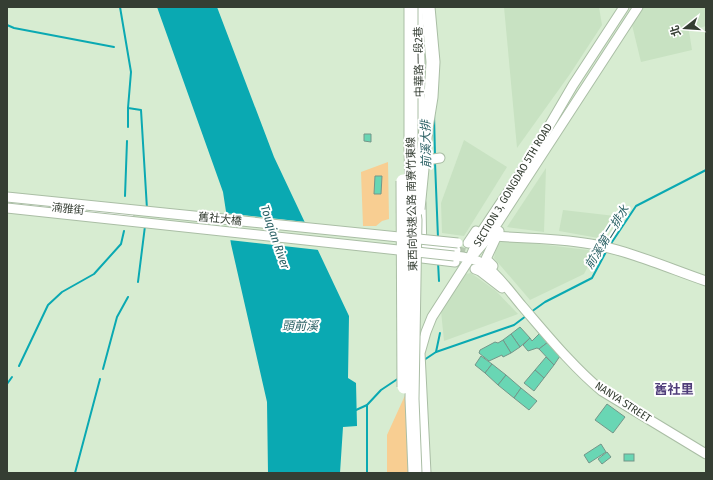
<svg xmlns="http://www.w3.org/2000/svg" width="713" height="480" font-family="'Fira Sans Condensed','Noto Sans TC',sans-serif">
  <rect width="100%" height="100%" fill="#d7ecd1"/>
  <g fill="#c8e2c2">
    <path d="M504,7h95l3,18 -32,49 -53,74z"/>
    <path d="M644,7h61l1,19 -17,5 3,19 -51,12 -9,-37z"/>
    <path d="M464,140l43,27 -43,69 -22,-3 -1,-30z"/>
    <path d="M546,168l-2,64 -37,-5z"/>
    <path d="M563,210l52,6 -11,23 -45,-8z"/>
    <path d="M498,239l98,12 -12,23 -54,26 -36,-42z"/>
    <path d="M471,273l25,18 22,23 -74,27 -3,-30 24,-37z"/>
  </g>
  <g fill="#f8ce92">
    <path d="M388,162l1,57 -7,2 -6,5h-13l-2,-54z"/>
    <path d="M407,391l2,82h-22v-38z"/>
  </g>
  <path fill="#0aa9b2" d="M157,7h60l57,150 75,159 -1,62 8,5 1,43 -14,1 -3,46h-72l-1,-71 -36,-158 -8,-52z"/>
  <path fill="#d7ecd1" d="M224,213l82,9 13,28 -90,-10z"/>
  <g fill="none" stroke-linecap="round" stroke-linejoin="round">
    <g stroke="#0aa9b2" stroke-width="2">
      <path d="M120,7l11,65 -3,36 13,2 6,99"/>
      <path d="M7,25l7,3 100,19"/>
      <path d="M434,114l1,42"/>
      <path d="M128,127v-19"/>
      <path d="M435,162l3,76"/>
      <path d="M125,196l2,-55"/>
      <path d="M610,245l26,-39 70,-36"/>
      <path d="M438,262l1,19"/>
      <path d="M138,282l7,-56"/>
      <path d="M531,312l14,-10 47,-24 15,-28"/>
      <path d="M436,352l4,-19"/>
      <path d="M424,360l12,-8 78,-27 12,-9"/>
      <path d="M19,366l29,-61 14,-13 32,-18 27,-30 3,-13"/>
      <path d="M103,369l14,-52 11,-20"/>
      <path d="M7,384l5,-7"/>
      <path d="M356,410l11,-5"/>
      <path d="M75,473l25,-94"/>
      <path d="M367,473v-68l14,-15 18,-12"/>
    </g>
  </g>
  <g fill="#69d6b4" stroke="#749689">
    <path d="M364,134h7v8l-7,-1z"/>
    <path d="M375,176h7l-1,18h-7z"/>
    <path d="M520,327l10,11 -10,9 -9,-13z"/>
    <path d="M540,333l8,9 -9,7 -2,-1 -9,3 -5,-6 7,-7 2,3z"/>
    <path d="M511,334l9,13 -9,6 -8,-13z"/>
    <path d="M503,340l8,13 -8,4 -1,-2 -13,6 -10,-8 1,-3 15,-8 3,1z"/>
    <path d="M548,342l12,14 -6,9 -15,-16z"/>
    <path d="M481,356l11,8 -7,9 -10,-8z"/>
    <path d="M546,357l8,8 -10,13 -9,-8z"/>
    <path d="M492,364l14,11 -8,10 -13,-12z"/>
    <path d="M535,370l9,8 -10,13 -10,-8z"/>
    <path d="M506,375l15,13 -7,10 -16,-13z"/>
    <path d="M521,388l16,13 -8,9 -15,-12z"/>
    <path d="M607,404l18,13 -12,16 -18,-13z"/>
    <path d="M601,444l5,8 -17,11 -5,-8z"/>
    <path d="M607,452l4,5 -9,7 -4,-5z"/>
    <rect x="624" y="454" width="10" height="7"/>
  </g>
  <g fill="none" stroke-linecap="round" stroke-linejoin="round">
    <path stroke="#b7c9b1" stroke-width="9" stroke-dasharray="9 4.5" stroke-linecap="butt" d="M456,250l30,9"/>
    <g stroke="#aabea5" stroke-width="11">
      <g id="minor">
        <path d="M418,7l2,55v76"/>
        <path d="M426,160l14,-2"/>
        <path d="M7,202l122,13"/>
        <path d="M421,203l1,55 33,4"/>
        <path d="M495,236c33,3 68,2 101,9 36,7 75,24 110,36"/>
        <path d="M468,243l8,-12"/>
        <path d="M422,246l34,4"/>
        <path d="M475,253l12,-14 151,-232"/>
        <path d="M454,256c10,1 20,2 29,8 14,9 28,29 39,42 25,29 51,61 80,85l104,63"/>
        <path d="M493,266l-7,-7 13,-28"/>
        <path d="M475,269l5,2 22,17"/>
        <path d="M426,473l-6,-120 6,-21 6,-15 38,-59 10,-24 48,-72 45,-77 51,-78"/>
      </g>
    </g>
    <g stroke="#aabea5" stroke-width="15">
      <path id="highway" d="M426,128l5,-31 2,-35 -5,-55"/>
    </g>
    <use href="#minor" stroke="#fff" stroke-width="9"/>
    <use href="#highway" stroke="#fff" stroke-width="13"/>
    <g stroke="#aabea5" stroke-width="11" stroke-linecap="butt">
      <g id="minor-bridge">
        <path d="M7,197l451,46"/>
        <path d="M7,208l447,48"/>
      </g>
    </g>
    <g stroke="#aabea5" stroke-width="15" stroke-linecap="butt">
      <g id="highway-bridge">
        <path d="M411,7v139l1,52 3,22 -3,179 3,74"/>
        <path d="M403,181l1,206"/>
        <path d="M418,209l8,-81"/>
      </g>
    </g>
    <use href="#minor-bridge" stroke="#fff" stroke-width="9"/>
    <use href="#highway-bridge" stroke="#fff" stroke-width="13"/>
  </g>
  <g text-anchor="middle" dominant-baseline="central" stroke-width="4" stroke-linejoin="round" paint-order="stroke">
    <g font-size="11" fill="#353e33" stroke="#fff">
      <text transform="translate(419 62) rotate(-91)">中華路一段2巷</text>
      <text transform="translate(513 185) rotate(-59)">SECTION 3, GONGDAO 5TH ROAD</text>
      <text transform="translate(412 204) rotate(-91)">東西向快速公路 南寮竹東線</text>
      <text transform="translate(68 209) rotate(6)">湳雅街</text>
      <text transform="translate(220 219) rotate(6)">舊社大橋</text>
      <text transform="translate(623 402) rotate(33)">NANYA STREET</text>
    </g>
    <g font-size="12" font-style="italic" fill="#2a6064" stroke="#fff">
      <text transform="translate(426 144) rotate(-91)">前溪大排</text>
      <text transform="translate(275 237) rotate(71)">Touqian River</text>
      <text transform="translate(607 237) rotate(-58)">前溪第二排水</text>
      <text x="300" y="326">頭前溪</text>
    </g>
    <g font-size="13" font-weight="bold" fill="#4f3d7a" stroke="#fff">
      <text x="674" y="389">舊社里</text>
    </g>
  </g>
  <rect width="713" height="480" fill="none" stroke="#353e33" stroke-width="16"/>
  <g transform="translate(685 28) rotate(253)" stroke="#ffffff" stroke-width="3" paint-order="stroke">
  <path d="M0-3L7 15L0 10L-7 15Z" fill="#353e33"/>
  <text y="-6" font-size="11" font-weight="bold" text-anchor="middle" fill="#353e33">北</text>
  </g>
</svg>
